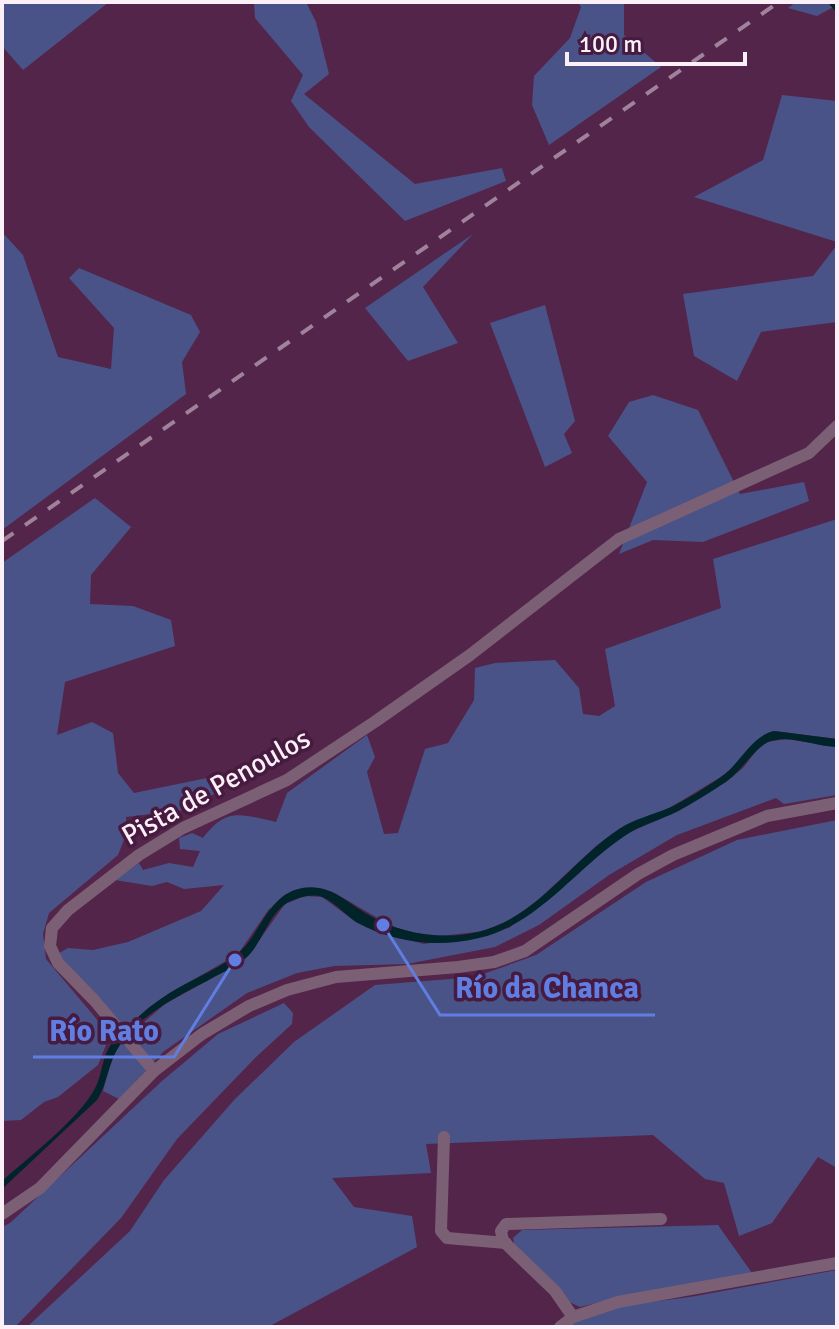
<svg xmlns="http://www.w3.org/2000/svg" width="839" height="1329" font-family="Signika,sans-serif">
  <rect width="100%" height="100%" fill="#53254a"/>
  <g fill="#4a5387">
    <path d="M2,2h107l-86,68 -21,-24z"/>
    <path d="M254,2h52l10,20 13,52 -25,20 111,90 87,-16 4,13 -101,40 -96,-94 -18,-26 12,-26 -48,-57z"/>
    <path d="M578,2h46v33l37,32 -112,78 -17,-40 2,-29 36,-38 11,-31z"/>
    <path d="M796,2h41v3l-20,11 -29,-8z"/>
    <path d="M782,95l55,6v141l-143,-45 69,-37z"/>
    <path d="M2,232l21,23 35,102 53,12 3,-41 -45,-50 10,-10 112,47 9,17 -18,30 4,32 -184,136z"/>
    <path d="M473,234l-50,53 35,56 -50,18 -43,-53z"/>
    <path d="M837,245v77l-76,10 -24,49 -43,-25 -11,-62 130,-18z"/>
    <path d="M545,305l30,116 -11,13 8,19 -27,14 -55,-144z"/>
    <path d="M653,395l45,15 42,84 64,-12 5,19 -106,41 -50,-2 -34,14 28,-72 -39,-46 21,-34z"/>
    <path d="M95,498l36,29 -40,48 -1,29 43,2 38,14 4,26 -110,36 -8,53 35,-13 21,11 5,40 16,20 73,-15 10,7 -3,9 -30,16 -58,7 1,15 -9,23 -69,58 -6,21 3,25 64,76 -12,30 -40,32 -14,5 -23,18 -19,1v-558z"/>
    <path d="M837,519v220l-62,-8 -29,21 -12,15 -15,11 -48,29 -52,23 -22,15 -59,55 -26,19 -28,12 -43,5 -25,-3 -23,-6 -60,-35 -14,-4 -50,21 -31,45 -68,39 -22,15 -21,21 -71,-74 12,-7 25,2 35,-8 73,-31 23,-26 -40,4 -17,-7 -15,4 -37,-6 24,-17 4,7 26,-7 24,4 7,-16 -20,-2 -1,-11 13,-5 11,5c24,-32 39,-23 73,-16l11,-29 80,-58 8,22 -8,15 17,62 14,-1 27,-84 23,-6 26,-43 1,-32 20,-5 60,-3 24,28 4,26 16,2 16,-10 -10,-57 116,-41 -8,-49z"/>
    <path d="M786,739l51,8v48l-53,9 -8,-6 -99,37 -68,40 -70,50 -44,22 -88,17 -73,2 -37,7 -50,20 -84,59 -44,47 -16,-8 8,-31 9,-17 45,-39 71,-39 12,-9 37,-52 20,-8 17,1 34,25 21,9 47,13 85,-16 71,-56 22,-21 28,-19 49,-21 47,-29 17,-14 14,-18 10,-8z"/>
    <path d="M837,820v348l-19,-11 -46,66 -33,13 -15,-53 -19,-4 -52,-44 -227,9 5,29 -99,5 22,29 58,9 5,31 -149,80h-241l103,-96 34,-51 71,-81 59,-57 81,-57 100,-8 61,-22 110,-73 91,-42z"/>
    <path d="M284,1003l9,10 -1,11 -36,33 -79,82 -56,79 -106,109h-13v-100l8,-4 152,-142 56,-47z"/>
    <path d="M718,1225l34,48 -124,22 -48,12 -13,-6 -52,-53 -2,-10 9,-8z"/>
    <path d="M837,1270v57h-267l18,-17 102,-13z"/>
  </g>
  <path fill="#01232a" d="M774,731l63,8v8c-21,0 -44,-12 -66,-6 -16,5 -28,29 -44,40 -16,11 -34,22 -51,31 -16,8 -35,13 -50,23 -49,32 -87,89 -147,103 -41,10 -85,5 -123,-16 -11,-7 -21,-20 -34,-25 -11,-4 -25,1 -35,6 -18,11 -24,38 -39,53 -11,11 -28,17 -41,25 -30,15 -68,35 -87,64 -12,17 -12,38 -23,55l-95,89v-8c27,-24 73,-59 91,-89 10,-15 8,-36 20,-50 16,-18 35,-35 55,-48 22,-14 47,-23 68,-39 25,-19 30,-60 66,-67 27,-5 45,14 65,26 43,26 102,30 145,4 40,-23 68,-63 107,-89 15,-10 33,-14 50,-21 17,-8 36,-20 52,-31 19,-13 30,-41 53,-46z"/>
  <g fill="none" stroke-linecap="round" stroke-linejoin="round">
    <path stroke="#01232a" stroke-width="4" d="M830,2l7,8"/>
    <g stroke="#7b6075" stroke-width="12">
      <path d="M154,1071l-60,-71 -36,-37 -8,-17 2,-18 16,-18 71,-55 44,-27 104,-48 89,-59 94,-66 149,-116 190,-86 28,-27"/>
      <path d="M444,1137l-3,94 6,7 59,5"/>
      <path d="M2,1214l38,-26 114,-117 48,-37 47,-28 38,-16 49,-13 122,-10 36,-5 31,-11 113,-77 35,-19 94,-39 70,-13"/>
      <path d="M573,1317l-18,-26 -52,-50 -2,-10 5,-7 155,-5"/>
      <path d="M560,1327l13,-10 45,-15 219,-39"/>
    </g>
    <path stroke="#a0829a" stroke-width="4" stroke-dasharray="14 14" stroke-linecap="butt" d="M2,541l777,-539"/>
  </g>
  <g text-anchor="middle" dominant-baseline="central" stroke-width="7" stroke-linejoin="round" paint-order="stroke">
    <g font-size="28" fill="#fbeff8" stroke="#471a3f">
      <text transform="translate(216 787) rotate(-29)">Pista de Penoulos</text>
    </g>
  </g>
  <path fill="none" stroke="#607ee2" stroke-width="3" d="M383 925L440 1015H655M235 960L174 1057H33"/>
  <g fill="#607ee2" stroke="#471a3f" stroke-width="3">
    <circle cx="383" cy="925" r="8"/>
    <circle cx="235" cy="960" r="8"/>
  </g>
  <g font-size="30" text-anchor="middle" font-weight="bold" fill="#607ee2" stroke="#471a3f" stroke-width="7" stroke-linejoin="round" paint-order="stroke">
    <text x="547" y="998">Río da Chanca</text>
    <text x="104" y="1041">Río Rato</text>
  </g>
  <rect width="839" height="1329" fill="none" stroke="#fbeff8" stroke-width="8"/>
  <path d="M567 52v12h178v-12" fill="none" stroke="#fbeff8" stroke-width="4"/>
  <text x="579" y="52" font-size="24" fill="#fbeff8" stroke="#471a3f" stroke-width="6" paint-order="stroke">100 m</text>
</svg>
